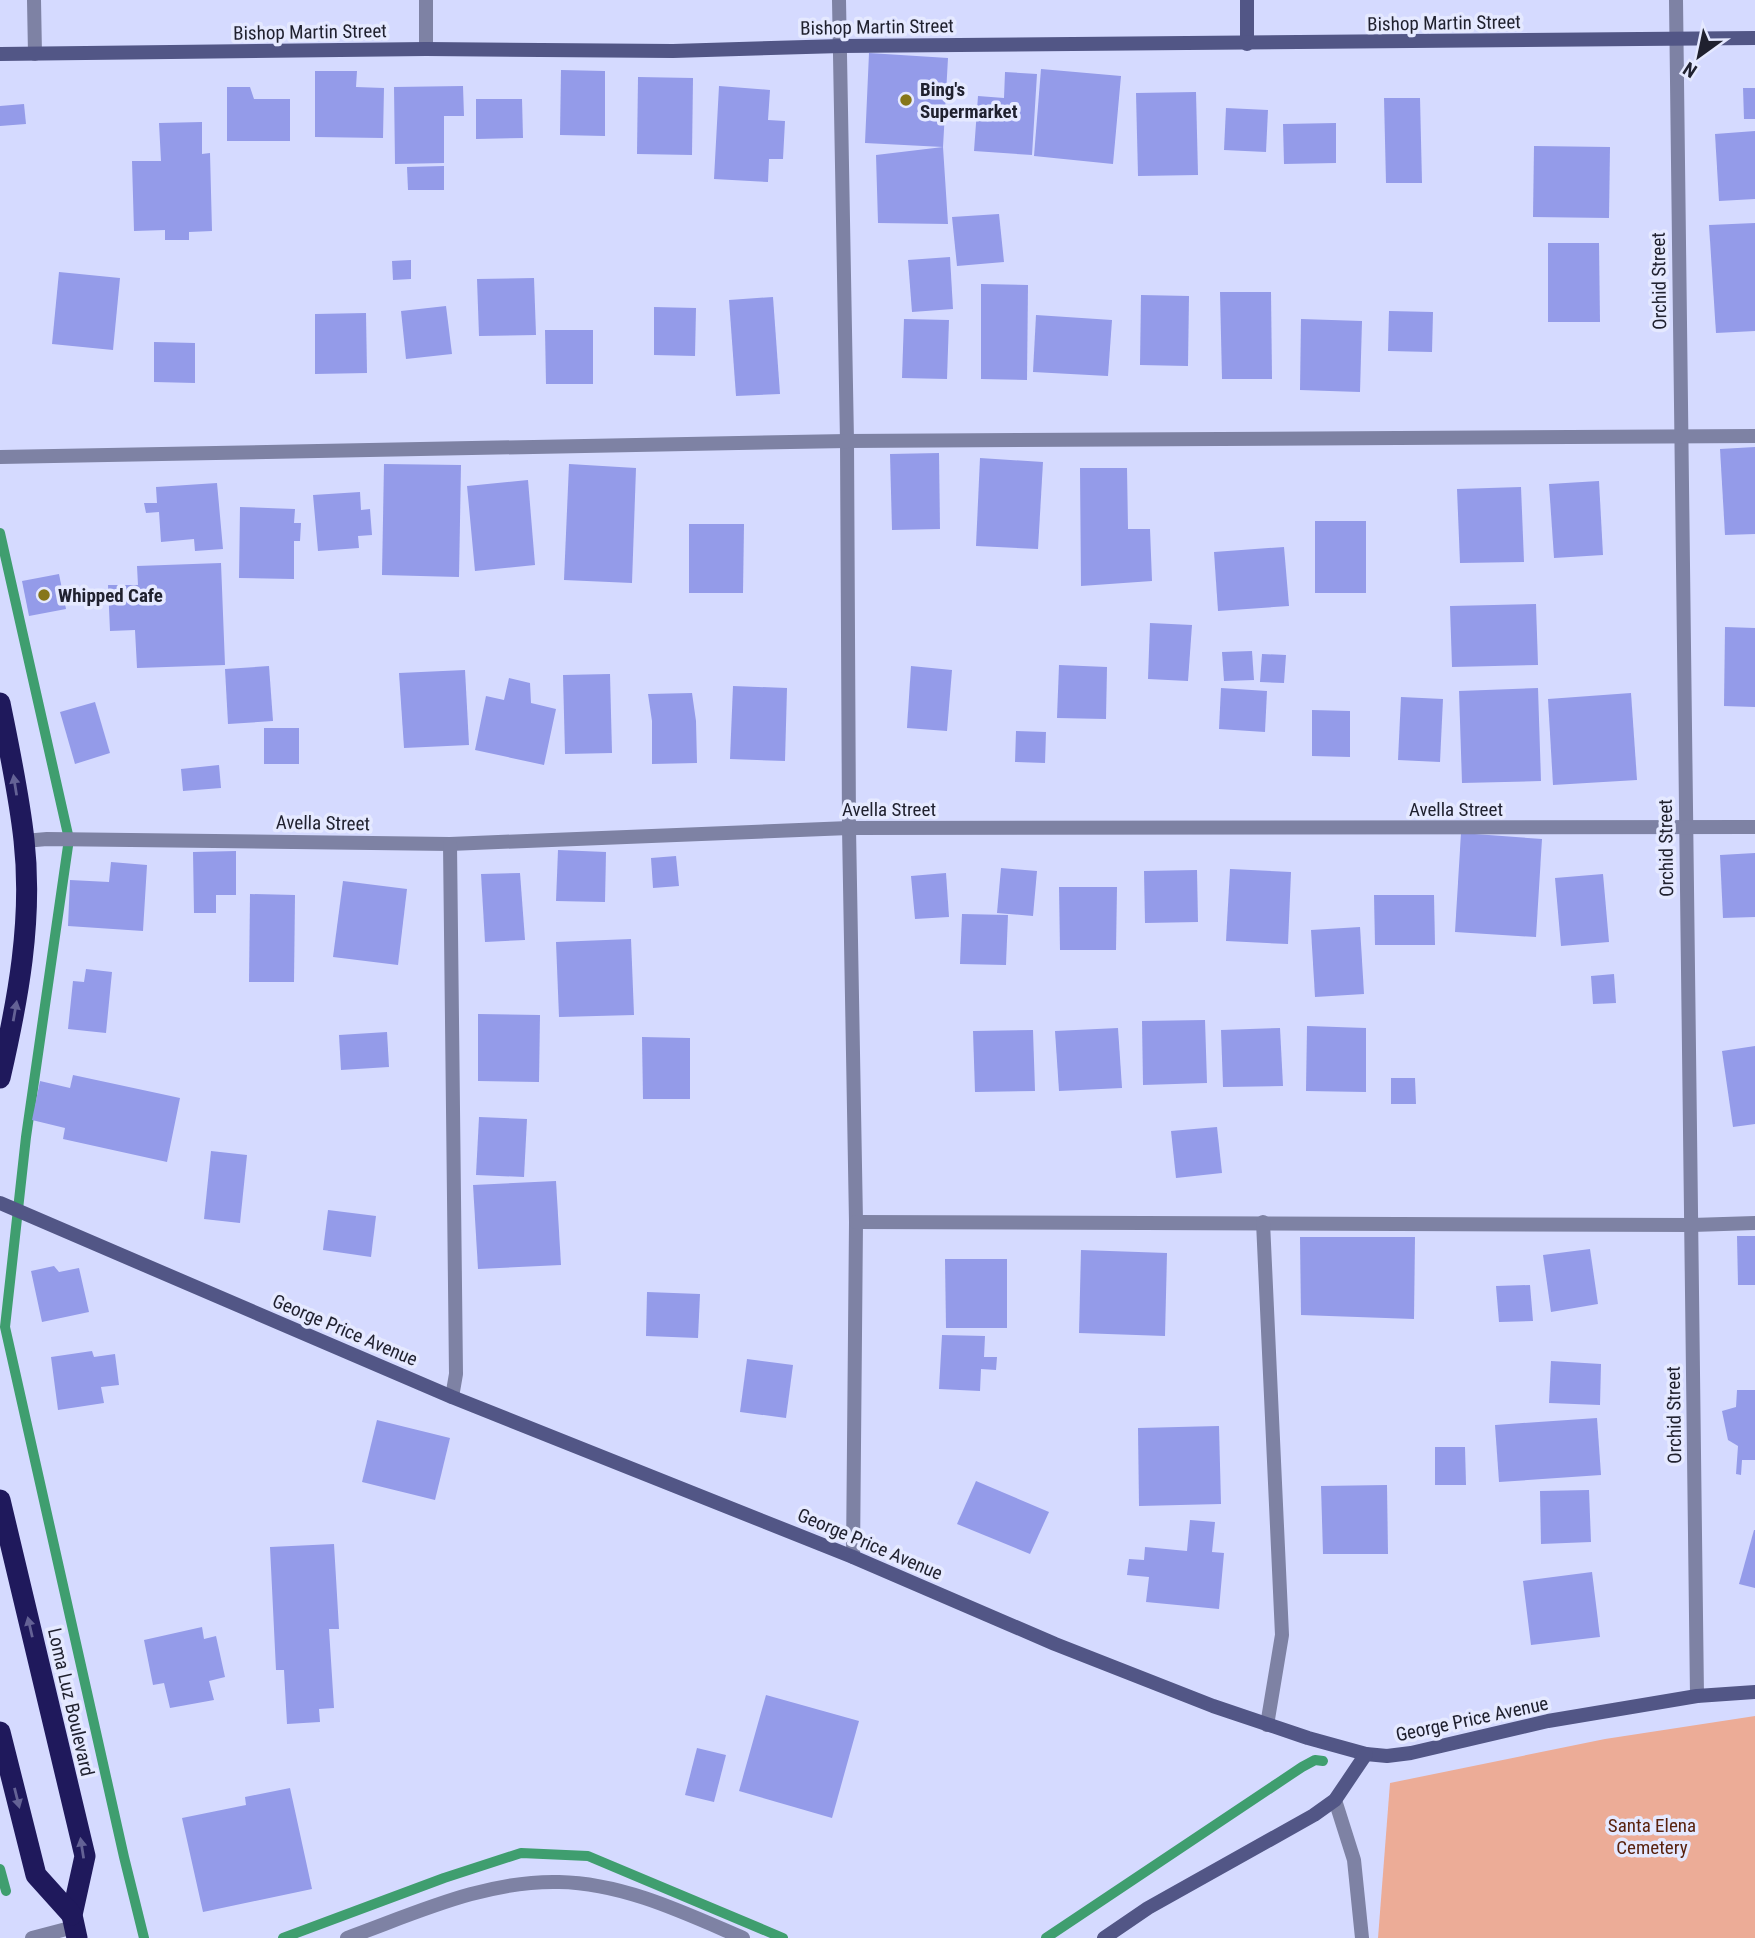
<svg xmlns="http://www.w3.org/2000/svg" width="1755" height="1938" font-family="'Roboto Condensed',sans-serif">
  <rect width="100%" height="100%" fill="#d5daff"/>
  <path fill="#ecac97" d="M1755,1716v222h-377l12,-155 215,-44z"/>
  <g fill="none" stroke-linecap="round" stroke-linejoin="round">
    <g stroke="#3f9e6f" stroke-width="10">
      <path d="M0,533l69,306 -43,298 -21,190 119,530 20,81"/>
      <path d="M0,1869l6,22"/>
      <path d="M283,1938l161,-60 77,-25 67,3 195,82"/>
      <path d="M1046,1938l256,-171 13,-7 8,1"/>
    </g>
  </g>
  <g fill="#949be9">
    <path d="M869,53l79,5 -5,89 5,77 -70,-1 -2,-68 67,-8 -78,-4z"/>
    <path d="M1041,69l80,7 -8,88 -79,-8z"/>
    <path d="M561,70l44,1v65l-45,-1z"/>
    <path d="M315,71h42l-1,16 28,1 -1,50 -68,-1z"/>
    <path d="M1005,72l32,2 -5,81 -58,-4 4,-55 26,2z"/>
    <path d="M638,77l55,1 -1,77 -55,-1z"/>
    <path d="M463,86l1,30h-20v47l-49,1 -1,-77z"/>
    <path d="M719,86l51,4 -2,30 17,1 -2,38h-14l-1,23 -54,-3z"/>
    <path d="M227,87h23l4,12h36v42h-63z"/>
    <path d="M1743,88h12v31h-11z"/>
    <path d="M1196,92l2,83 -60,1 -2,-83z"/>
    <path d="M1384,98h36l2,85h-36z"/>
    <path d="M476,99h46l1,39 -47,1z"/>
    <path d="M24,104l2,20 -26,2v-20z"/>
    <path d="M1226,108l42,2 -2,42 -42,-2z"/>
    <path d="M202,122v32l8,-1 2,78 -23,1v8h-24v-10l-31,1 -2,-70h29l-2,-38z"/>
    <path d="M1336,123v40l-52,1 -1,-40z"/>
    <path d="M1755,131v68l-36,2 -4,-67z"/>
    <path d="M1534,146l76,1 -1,71 -76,-1z"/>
    <path d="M444,166v24h-36l-1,-23z"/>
    <path d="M999,214l5,48 -47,4 -5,-49z"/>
    <path d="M1755,223v108l-39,2 -7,-108z"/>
    <path d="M1548,243h51l1,79h-52z"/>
    <path d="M950,257l3,52 -41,3 -4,-52z"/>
    <path d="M411,260v19l-18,1 -1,-19z"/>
    <path d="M59,272l61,6 -7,72 -61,-6z"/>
    <path d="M534,278l2,57 -57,1 -2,-57z"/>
    <path d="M981,284l47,1 -1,95 -46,-1z"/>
    <path d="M1220,292h51l1,87h-50z"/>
    <path d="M1141,295l48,1 -1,70 -48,-1z"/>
    <path d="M773,297l7,97 -44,2 -7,-96z"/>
    <path d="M446,306l6,48 -46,5 -5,-48z"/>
    <path d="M654,307l42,1 -1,48 -41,-1z"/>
    <path d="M1389,311l44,1 -1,40 -44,-1z"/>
    <path d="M366,313l1,60 -52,1v-60z"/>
    <path d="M1036,315l76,5 -4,56 -75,-4z"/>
    <path d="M904,319l45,1 -2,59 -45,-1z"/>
    <path d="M1301,319l61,2 -2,71 -60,-2z"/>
    <path d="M545,330h48v54h-47z"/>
    <path d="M154,342l41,1v40l-41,-1z"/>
    <path d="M1755,447v87l-30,1 -5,-86z"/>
    <path d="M939,453l1,76 -48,1 -2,-76z"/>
    <path d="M980,458l63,4 -5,87 -62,-3z"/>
    <path d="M384,464l77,1 -2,112 -77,-2z"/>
    <path d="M569,464l67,4 -4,115 -68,-3z"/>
    <path d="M1080,468h47l1,61h22l2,52 -71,5z"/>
    <path d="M528,480l7,85 -60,6 -8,-85z"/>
    <path d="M1599,481l4,74 -49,3 -5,-74z"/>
    <path d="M217,483l6,66 -28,2 -1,-12 -33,3 -2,-30 -13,1 -2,-10h13l-1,-16z"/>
    <path d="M1521,487l3,75 -64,1 -3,-74z"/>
    <path d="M360,492l1,18 9,-1 2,26 -14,1 1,12 -41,3 -5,-56z"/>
    <path d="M240,507l55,2 -1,14h7l-1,18h-6v38l-55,-1z"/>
    <rect x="1315" y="521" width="51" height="72"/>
    <path d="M689,524h55l-1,69h-54z"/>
    <path d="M1284,547l5,59 -71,5 -4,-59z"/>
    <path d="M221,563l4,102 -88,3 -2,-38 -25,1 -2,-46h30l-1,-19z"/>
    <path d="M59,574l7,35 -37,7 -7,-35z"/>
    <path d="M1536,604l2,61 -86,2 -2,-61z"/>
    <path d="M1150,623l42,2 -4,56 -40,-2z"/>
    <path d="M1725,627l30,1v79l-31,-1z"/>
    <path d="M1252,651l2,29 -30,1 -2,-29z"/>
    <path d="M1262,654l24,1 -2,28 -24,-1z"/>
    <path d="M1059,665l48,2 -1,52 -49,-1z"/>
    <path d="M269,666l4,55 -45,3 -3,-55z"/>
    <path d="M911,666l41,4 -5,61 -40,-3z"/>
    <path d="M465,670l4,75 -65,3 -5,-75z"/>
    <path d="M610,674l2,79 -47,1 -2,-79z"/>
    <path d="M509,678l21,5 1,20 25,6 -12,56 -69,-15 11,-54 18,4z"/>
    <path d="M733,686l54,2 -2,73 -55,-2z"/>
    <path d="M1221,688l46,3 -2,41 -46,-3z"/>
    <path d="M1538,688l3,93 -79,2 -3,-92z"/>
    <path d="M692,693l4,28 1,42 -45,1v-43l-4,-27z"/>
    <path d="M1631,693l6,87 -84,5 -5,-86z"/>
    <path d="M1401,697l42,2 -3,63 -42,-2z"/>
    <path d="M95,702l15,51 -35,11 -15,-52z"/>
    <path d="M1312,710l38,1v46l-38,-1z"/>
    <rect x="264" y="728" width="35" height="36"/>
    <path d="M1016,731l30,1 -1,31 -30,-1z"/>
    <path d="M219,765l2,23 -38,3 -2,-22z"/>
    <path d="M1461,833l81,6 -6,98 -81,-5z"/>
    <path d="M558,850l48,2 -1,50 -49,-1z"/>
    <path d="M236,851v44h-20v18h-22l-1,-61z"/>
    <path d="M1755,853v64l-32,1 -3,-63z"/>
    <path d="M676,856l3,30 -26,2 -2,-30z"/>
    <path d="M111,862l36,3 -4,66 -75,-5 2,-46 39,2z"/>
    <path d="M1001,868l36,3 -4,45 -36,-3z"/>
    <path d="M1230,869l61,3 -3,72 -62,-3z"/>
    <path d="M1197,870l1,52 -53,1 -1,-52z"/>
    <path d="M520,873l5,67 -40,2 -4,-68z"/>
    <path d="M946,873l3,44 -34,2 -4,-43z"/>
    <path d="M1603,874l6,68 -48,4 -6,-68z"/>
    <path d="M343,881l64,8 -9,76 -65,-8z"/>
    <path d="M1059,887h58l-1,63h-56z"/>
    <path d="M250,894l45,1 -1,87h-45z"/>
    <path d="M1374,895h60l1,50h-60z"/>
    <path d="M962,914l46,1 -2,50 -46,-1z"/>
    <path d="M1360,927l4,67 -49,3 -4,-67z"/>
    <path d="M631,939l3,76 -75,2 -3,-75z"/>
    <path d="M86,969l26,3 -6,61 -38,-4 5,-48 11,1z"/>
    <path d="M1614,974l2,29 -23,1 -2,-28z"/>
    <path d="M478,1014l62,1 -1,67 -61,-1z"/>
    <path d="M1205,1020l2,63 -64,2 -1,-64z"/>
    <path d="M1307,1026l59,2v64l-60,-1z"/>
    <path d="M1118,1028l4,60 -63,3 -4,-60z"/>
    <path d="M1280,1028l3,58 -60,1 -2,-57z"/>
    <path d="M1033,1030l2,61 -60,1 -2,-61z"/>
    <path d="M387,1032l2,35 -48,3 -2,-35z"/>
    <path d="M642,1037l48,1v61h-47z"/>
    <path d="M1755,1046v78l-22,3 -11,-76z"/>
    <path d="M73,1075l107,23 -13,64 -104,-23 2,-11 -33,-8 8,-39 30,7z"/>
    <path d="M1391,1078h24l1,26h-25z"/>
    <path d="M479,1117l48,2 -3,58 -48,-2z"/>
    <path d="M1217,1127l5,46 -46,5 -5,-47z"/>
    <path d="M211,1151l36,4 -7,68 -36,-4z"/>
    <path d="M556,1181l5,84 -83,4 -5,-84z"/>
    <path d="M328,1210l48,6 -5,41 -48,-7z"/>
    <path d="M1737,1236h18v49h-17z"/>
    <path d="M1300,1237h115l-1,82 -113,-4z"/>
    <path d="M1590,1249l8,55 -47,8 -8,-57z"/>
    <path d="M1081,1250l86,3 -2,83 -86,-3z"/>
    <path d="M945,1259h62v69h-61z"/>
    <path d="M54,1266l5,6 20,-4 10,44 -47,10 -11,-51z"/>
    <path d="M1530,1285l3,36 -34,1 -3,-36z"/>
    <path d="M647,1292l53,2 -2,44 -52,-2z"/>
    <path d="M942,1335l43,1 -1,21h13l-1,13 -15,-1 -1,22 -41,-2z"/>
    <path d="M92,1351l2,6 21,-3 4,31 -18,2 3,16 -46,7 -7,-53z"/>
    <path d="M747,1359l46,6 -7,53 -46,-6z"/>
    <path d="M1551,1361l50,3 -1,41 -51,-2z"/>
    <path d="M1737,1390h18v70h-13l-1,15 -5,-1 2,-28 -10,-6 -6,-29 14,-4z"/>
    <path d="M1597,1418l4,57 -102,7 -4,-57z"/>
    <path d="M377,1420l73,18 -15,62 -73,-18z"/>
    <path d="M1219,1426l2,78 -82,2 -1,-78z"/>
    <path d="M1435,1447h30l1,38h-31z"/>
    <path d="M976,1481l73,31 -19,42 -73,-30z"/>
    <path d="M1387,1485l1,69h-65l-2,-68z"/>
    <path d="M1589,1490l2,52 -50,2 -1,-53z"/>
    <path d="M1190,1520l25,2 -3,30 12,1 -5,56 -73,-7 3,-25 -22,-2 2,-16 15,1 1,-13 42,4z"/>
    <path d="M1754,1530h1v58l-16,-4z"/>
    <path d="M334,1544l5,85h-10l5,79 -15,1 1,13 -33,2 -3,-54h-8l-6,-123z"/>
    <path d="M1592,1572l8,65 -69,8 -8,-64z"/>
    <path d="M202,1627l2,12 12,-3 9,41 -16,4 5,19 -44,8 -6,-25 -11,2 -9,-45z"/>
    <path d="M766,1695l93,26 -27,97 -93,-27z"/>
    <path d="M697,1748l29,7 -12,47 -29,-7z"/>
    <path d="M290,1788l22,101 -109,23 -21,-94 64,-13 -1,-8z"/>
  </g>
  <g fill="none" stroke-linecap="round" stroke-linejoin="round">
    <g stroke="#7e82a4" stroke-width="14">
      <path d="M34,0l1,54"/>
      <path d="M839,0l8,441 2,387 7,394 -3,335"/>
      <path d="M1676,0l21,1696"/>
      <path d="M426,49v-49"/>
      <path d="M0,457l847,-16 908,-5"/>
      <path d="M24,841l23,-2 403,5 399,-16 906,-1"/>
      <path d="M450,844l6,530 -4,23"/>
      <path d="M856,1222l836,3 63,-2"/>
      <path d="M1263,1222l19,413 -15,90"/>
      <path d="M1335,1800l19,60 8,78"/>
      <path d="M32,1938l42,-11"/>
      <path d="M347,1938c67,-24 138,-58 212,-56 64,1 126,31 184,56"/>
    </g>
    <g stroke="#525686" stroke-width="14">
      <path d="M1247,0v44"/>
      <path d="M0,54l426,-5 247,2 168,-5 914,-8"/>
      <path d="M0,1203l452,194 401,160 202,87 158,62 95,32 58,16 21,2 24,-3 137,-32 149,-25 58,-4"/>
      <path d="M1104,1938l44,-30 166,-93 21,-15 31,-46"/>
    </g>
    <g stroke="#1f195c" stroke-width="21">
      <path d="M0,703c9,45 19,91 24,137 9,80 -6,160 -24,238"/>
      <path d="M0,1500l85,356 -13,59 5,23"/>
      <path d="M0,1732l36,143 36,40"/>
    </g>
  </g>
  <defs><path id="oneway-solid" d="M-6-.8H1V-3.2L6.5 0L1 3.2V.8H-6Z" transform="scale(1.75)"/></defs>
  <g fill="#646295">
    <use href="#oneway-solid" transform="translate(15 785) rotate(-99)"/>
    <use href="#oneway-solid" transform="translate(15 1011) rotate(-80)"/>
    <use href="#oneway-solid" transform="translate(30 1627) rotate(-103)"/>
    <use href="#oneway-solid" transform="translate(17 1798) rotate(76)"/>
    <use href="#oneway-solid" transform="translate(82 1848) rotate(-99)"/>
  </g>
  <g fill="#86761a" stroke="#e5e9ff" stroke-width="2.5">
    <circle cx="906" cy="100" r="7"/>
    <circle cx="44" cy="595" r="7"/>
  </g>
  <g text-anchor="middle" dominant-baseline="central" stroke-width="7" stroke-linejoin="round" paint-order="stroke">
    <g font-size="19" fill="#20212f" stroke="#e5e9ff">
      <text transform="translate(1444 23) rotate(-1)">Bishop Martin Street</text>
      <text transform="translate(877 27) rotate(-1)">Bishop Martin Street</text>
      <text transform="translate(310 32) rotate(-1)">Bishop Martin Street</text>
      <text transform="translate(1659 281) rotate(-91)">Orchid Street</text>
      <text x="889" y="809">Avella Street</text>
      <text x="1456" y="809">Avella Street</text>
      <text transform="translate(323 823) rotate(1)">Avella Street</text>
      <text transform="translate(1666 848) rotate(-91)">Orchid Street</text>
      <text transform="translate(345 1330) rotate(23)">George Price Avenue</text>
      <text transform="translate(1674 1415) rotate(-91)">Orchid Street</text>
      <text transform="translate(870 1544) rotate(23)">George Price Avenue</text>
      <text transform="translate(71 1702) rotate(77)">Loma Luz Boulevard</text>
      <text transform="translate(1472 1719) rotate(-12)">George Price Avenue</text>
    </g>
    <g font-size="19" font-weight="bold" fill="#20212f" stroke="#e5e9ff" text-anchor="start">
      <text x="920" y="89">Bing's<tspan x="920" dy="22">Supermarket</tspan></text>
      <text x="58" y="595">Whipped Cafe</text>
    </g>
    <g font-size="19" fill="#59220e" stroke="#e5e9ff">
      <text x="1652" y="1825">Santa Elena<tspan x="1652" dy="22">Cemetery</tspan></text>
    </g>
  </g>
  <g transform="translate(1699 56) rotate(213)" stroke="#e5e9ff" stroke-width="5" paint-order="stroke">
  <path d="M0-5L12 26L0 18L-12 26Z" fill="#20212f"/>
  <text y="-10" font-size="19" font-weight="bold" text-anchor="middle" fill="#20212f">N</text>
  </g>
</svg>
